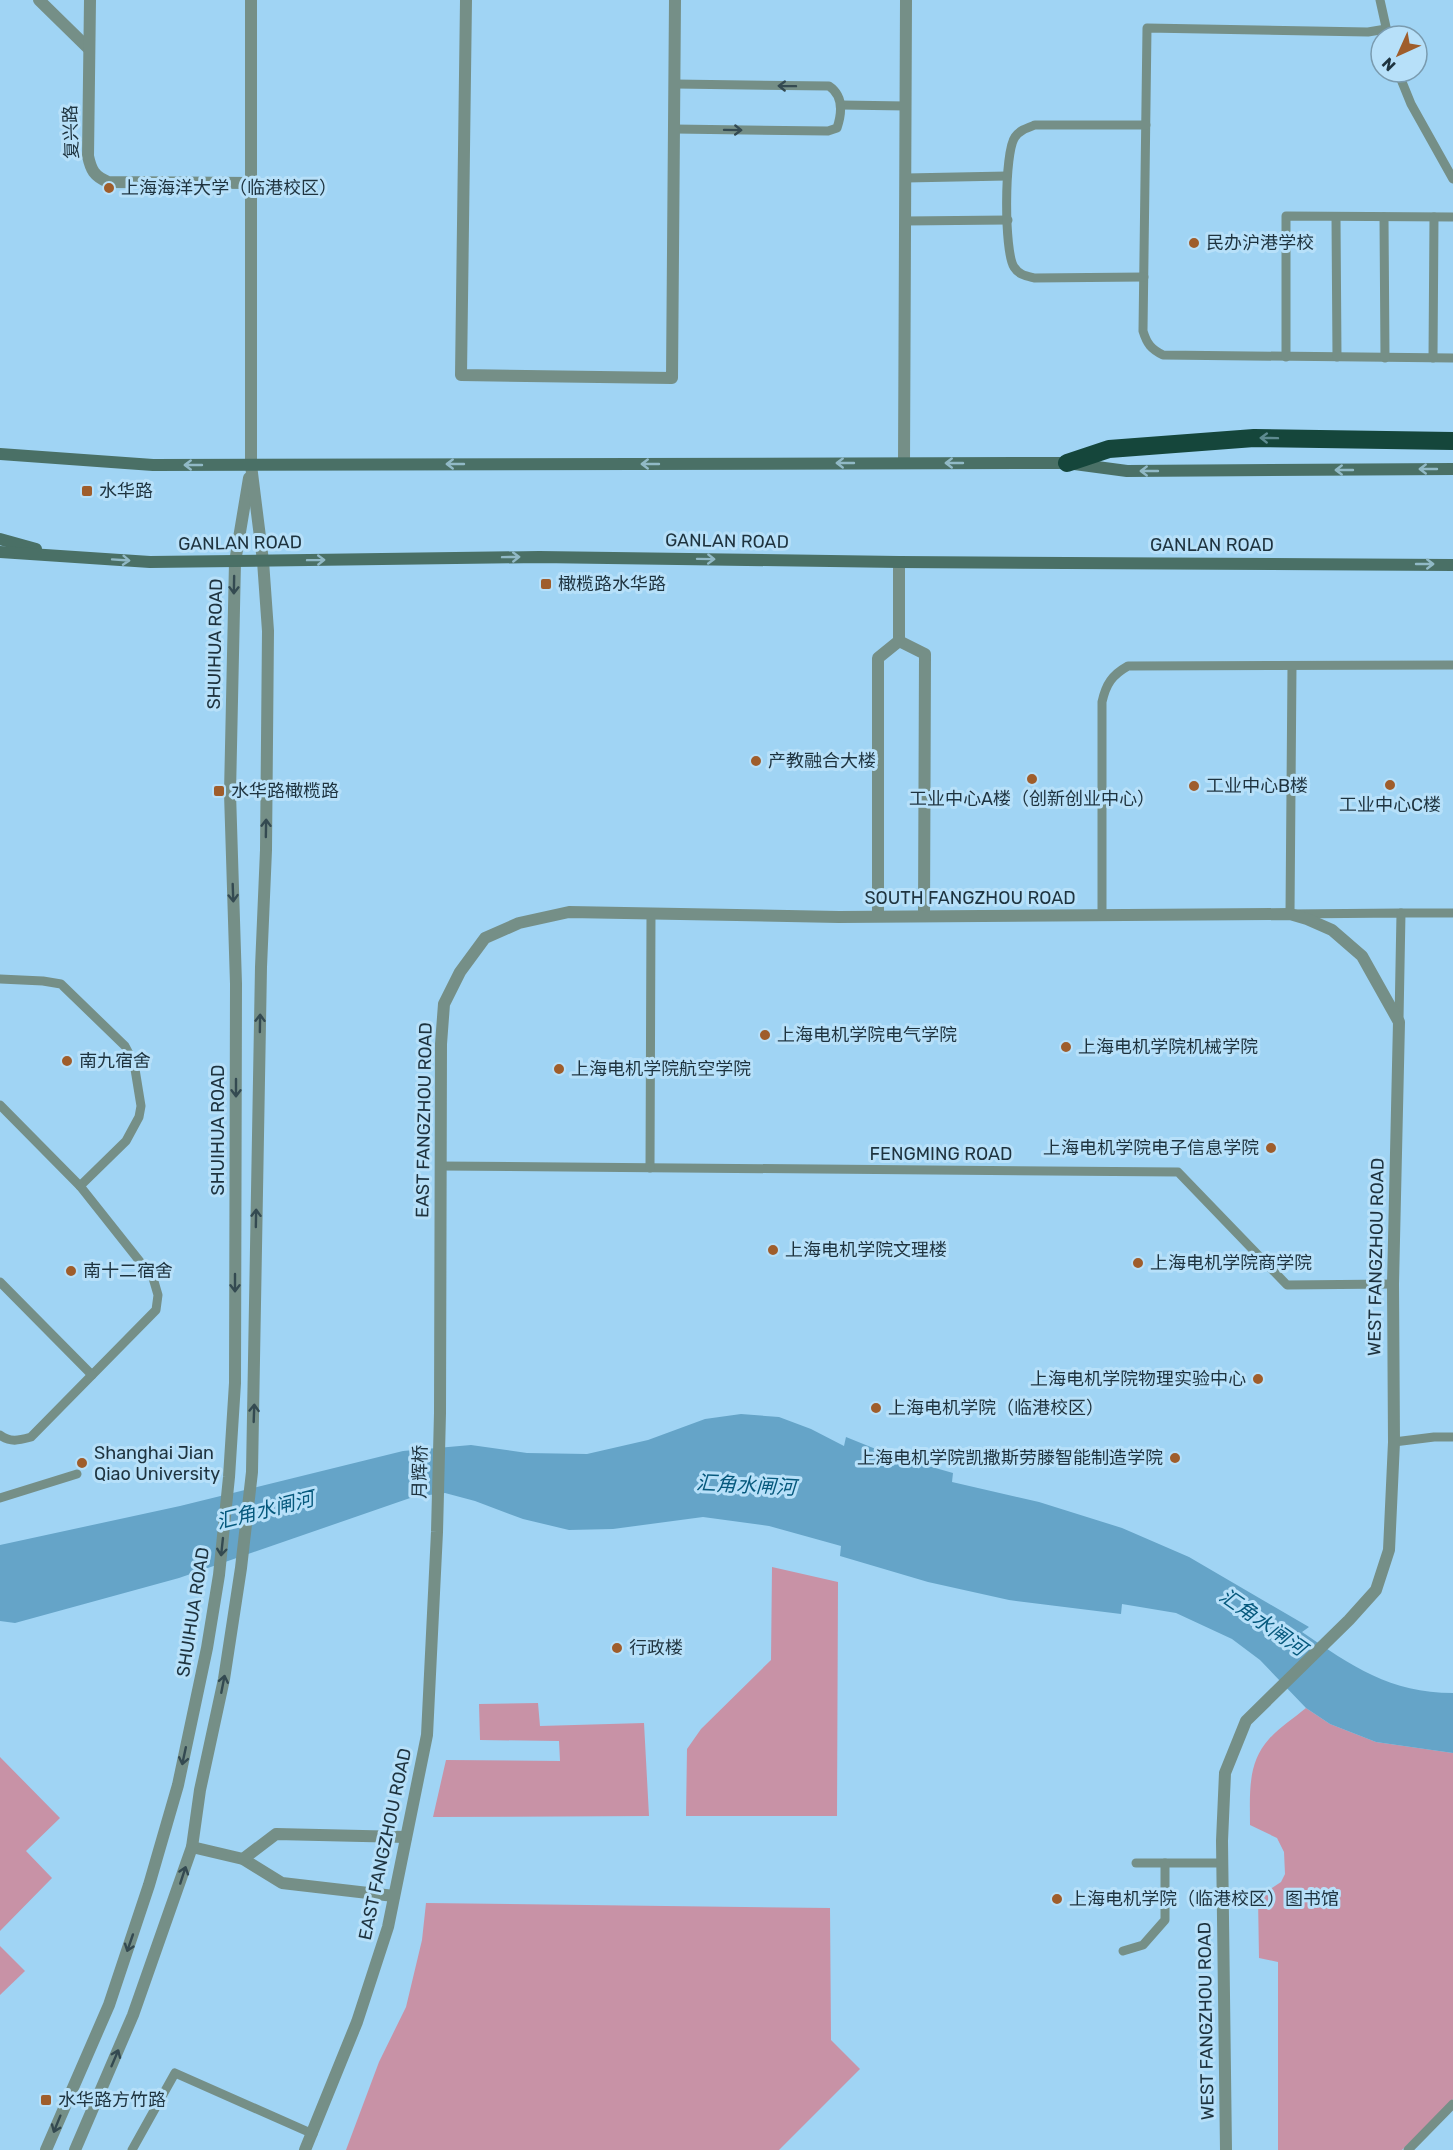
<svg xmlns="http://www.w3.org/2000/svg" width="1453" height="2150" font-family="Rubik,'Noto Sans SC',sans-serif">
  <rect width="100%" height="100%" fill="#a0d4f4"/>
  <g fill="#c892a6">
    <path d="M772,1567l66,15 -1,234h-151l1,-67 14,-20 70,-69z"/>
    <path d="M538,1703l2,23 104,-3 5,93 -216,1 13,-57 114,1 -1,-20 -79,-1 -1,-36z"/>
    <path d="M1306,1708l24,16 46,18 77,11v346l-51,51h-124v-188l-19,-4 -1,-61 23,-15 4,-8 -1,-22 -7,-14 -27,-13c0,-31 -3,-62 19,-86 11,-12 25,-21 37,-31z"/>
    <path d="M0,1757l60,61 -34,33 26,27 -52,53z"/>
    <path d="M426,1903l404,5 1,132 29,29 -81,81h-433l33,-88 27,-55 16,-67z"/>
    <path d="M0,1946l25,25 -25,24z"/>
  </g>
  <path fill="#65a4c8" d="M741,1414l38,3 32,12 33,17 2,-9 47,19 60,17 -1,9 87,20 83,26 67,29 120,70 -7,5c50,34 88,61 151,61v60l-77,-11 -46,-18 -24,-16 -46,-48 -28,-21 -56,-26 -54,-9 -1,10 -112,-14 -81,-18 -88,-26 1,-10 -72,-20 -66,-9 -90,12 -44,1 -46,-11 -48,-18 -30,-8 -32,4 -234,81 -164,45 -15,-2v-76l180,-39 223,-55 68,-6 56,8 60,1 61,-14 57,-21z"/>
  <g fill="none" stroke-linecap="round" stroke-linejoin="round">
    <g stroke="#758f87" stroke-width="9">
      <path d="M1380,0l8,36"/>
      <path d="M1386,29l-18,3 -221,-4 -4,303c4,13 8,18 20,24l290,3"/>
      <path d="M1398,72l13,32 42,75"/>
      <path d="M841,105l65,1"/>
      <path d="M674,129l154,2 9,-3c5,-15 7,-32 -8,-42l-154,-2"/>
      <path d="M906,178l101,-2"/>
      <path d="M1336,217l1,140"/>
      <path d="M1384,217l1,141"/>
      <path d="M905,221l103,-1"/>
      <path d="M1144,277l-110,1c-8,-2 -15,-3 -20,-11 -10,-15 -10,-115 1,-130 5,-7 12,-9 20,-12h111"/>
      <path d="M1286,357v-141l167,1"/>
      <path d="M1433,358l1,-141"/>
      <path d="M1292,666l-2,248 111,-1 -2,107"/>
      <path d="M1401,913h52"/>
      <path d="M1102,915v-213c4,-18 10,-27 26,-36l325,-1"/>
      <path d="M0,979l43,2 18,3 64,62 9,17 7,43 -2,11 -13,24 -46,45"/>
      <path d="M0,1105l80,81 73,92 5,17 -2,15 -125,127c-11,3 -21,6 -31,-2"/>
      <path d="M440,1166l738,6 109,113 106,-1"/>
      <path d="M650,1168l1,-255"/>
      <path d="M0,1282l92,93"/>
      <path d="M1394,1442l40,-5h19"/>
      <path d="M0,1498l77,-24"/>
      <path d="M1136,1863h86"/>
      <path d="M1123,1951l20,-6 22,-25v-57"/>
      <path d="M132,2150l43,-77 138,61"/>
      <path d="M1408,2150l45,-46"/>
    </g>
    <g stroke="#758f87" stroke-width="12">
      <path d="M39,0l50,49"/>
      <path d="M90,0l-2,156c3,14 6,20 20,26l144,1"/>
      <path d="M466,0l-5,375 211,3 3,-378"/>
      <path d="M904,463l2,-463"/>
      <path d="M899,641v-79"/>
      <path d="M878,915v-257l21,-17 26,13 -1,262"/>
      <path d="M192,1847l51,12 39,24 112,13"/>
      <path d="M243,1859l33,-25 130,3"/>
      <path d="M46,2150l63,-145 40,-120 29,-100 29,-137 12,-73 10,-98 6,-94 1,-399 -6,-191 5,-231 14,-84"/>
      <path d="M75,2150l58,-135 59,-168 8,-57 24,-111 17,-111 11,-96 9,-505 5,-117 2,-219 -5,-70 -12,-96v-465"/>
      <path d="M305,2150l52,-128 31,-95 39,-192 10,-203 3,-119 1,-369 3,-40 16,-32 25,-34 34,-15 50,-11 270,5 451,-3 17,5 25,11 30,26 37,66 -6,262 1,158 -5,108 -13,40 -27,30 -103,101 -21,52 -3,68 4,309"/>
    </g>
    <g stroke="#4a7066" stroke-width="12">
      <path d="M0,454l153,11 914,-2 60,8 326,-2"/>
      <path d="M0,539l36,10"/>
      <path d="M0,552l150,10 389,-5 360,5 554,3"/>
    </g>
    <path stroke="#15463b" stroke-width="18" d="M1067,463l42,-14 145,-11 199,3"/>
  </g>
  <defs><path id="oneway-shaft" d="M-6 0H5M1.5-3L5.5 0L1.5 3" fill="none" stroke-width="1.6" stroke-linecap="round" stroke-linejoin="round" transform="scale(1.5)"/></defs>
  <g stroke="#344a51">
    <use href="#oneway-shaft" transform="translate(787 86) rotate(-179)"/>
    <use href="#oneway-shaft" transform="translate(733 130) rotate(1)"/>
    <use href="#oneway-shaft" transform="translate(234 585) rotate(91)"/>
    <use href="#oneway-shaft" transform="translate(266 828) rotate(-89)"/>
    <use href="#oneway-shaft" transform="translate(233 893) rotate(88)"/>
    <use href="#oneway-shaft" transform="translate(260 1023) rotate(-89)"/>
    <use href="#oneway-shaft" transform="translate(236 1088) rotate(90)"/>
    <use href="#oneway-shaft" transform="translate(256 1218) rotate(-89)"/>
    <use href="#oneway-shaft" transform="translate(235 1283) rotate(90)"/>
    <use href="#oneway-shaft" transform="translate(254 1413) rotate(-88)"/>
    <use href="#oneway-shaft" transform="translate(222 1547) rotate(96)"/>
    <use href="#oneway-shaft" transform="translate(223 1684) rotate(-79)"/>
    <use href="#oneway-shaft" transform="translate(184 1756) rotate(102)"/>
    <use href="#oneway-shaft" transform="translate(183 1875) rotate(-72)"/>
    <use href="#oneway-shaft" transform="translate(130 1943) rotate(109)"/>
    <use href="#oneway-shaft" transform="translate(115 2058) rotate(-67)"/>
    <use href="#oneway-shaft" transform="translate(57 2124) rotate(112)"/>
  </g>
  <use stroke="#5e8b90" href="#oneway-shaft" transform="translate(1269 438) rotate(-179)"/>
  <g stroke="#91b9c6">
    <use href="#oneway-shaft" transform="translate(845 463) rotate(180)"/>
    <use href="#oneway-shaft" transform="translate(954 463) rotate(180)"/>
    <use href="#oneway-shaft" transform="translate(455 464) rotate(180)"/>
    <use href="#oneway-shaft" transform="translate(650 464) rotate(180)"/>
    <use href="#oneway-shaft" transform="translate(193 465) rotate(180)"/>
    <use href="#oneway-shaft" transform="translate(1428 469) rotate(-180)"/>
    <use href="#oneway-shaft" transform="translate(1344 470) rotate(180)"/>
    <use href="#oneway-shaft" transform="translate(1149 471) rotate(180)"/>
    <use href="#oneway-shaft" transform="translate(511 557) rotate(-1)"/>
    <use href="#oneway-shaft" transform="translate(706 559) rotate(1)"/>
    <use href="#oneway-shaft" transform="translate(121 560) rotate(4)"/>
    <use href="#oneway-shaft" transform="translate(316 560) rotate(-1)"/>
    <use href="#oneway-shaft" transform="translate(1425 564)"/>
  </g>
  <g fill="#9f5d2b" stroke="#b7e0f9" stroke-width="2">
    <circle cx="109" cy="188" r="6"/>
    <circle cx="1194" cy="243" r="6"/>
    <rect x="81" y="485" width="12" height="12" rx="3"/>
    <rect x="540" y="578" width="12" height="12" rx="3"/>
    <circle cx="756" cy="761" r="6"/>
    <circle cx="1032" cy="779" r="6"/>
    <circle cx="1390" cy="785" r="6"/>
    <circle cx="1194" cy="786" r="6"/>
    <rect x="213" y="785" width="12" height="12" rx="3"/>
    <circle cx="765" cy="1035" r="6"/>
    <circle cx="1066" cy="1047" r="6"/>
    <circle cx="67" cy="1061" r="6"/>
    <circle cx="559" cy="1069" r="6"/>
    <circle cx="1271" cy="1148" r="6"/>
    <circle cx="773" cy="1250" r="6"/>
    <circle cx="1138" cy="1263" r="6"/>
    <circle cx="71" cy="1271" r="6"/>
    <circle cx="1258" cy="1379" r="6"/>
    <circle cx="876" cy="1408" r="6"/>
    <circle cx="1175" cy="1458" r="6"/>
    <circle cx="82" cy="1463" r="6"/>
    <circle cx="617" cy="1648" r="6"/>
    <circle cx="1057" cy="1899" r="6"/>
    <rect x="40" y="2094" width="12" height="12" rx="3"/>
  </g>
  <g text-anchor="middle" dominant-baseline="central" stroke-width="6" stroke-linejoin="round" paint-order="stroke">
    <g font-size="18" fill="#1e333f" stroke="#b7e0f9">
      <text transform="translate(71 132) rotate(-92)">复兴路</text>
      <text transform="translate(727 541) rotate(1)">GANLAN ROAD</text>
      <text transform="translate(240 543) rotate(-1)">GANLAN ROAD</text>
      <text x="1212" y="545">GANLAN ROAD</text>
      <text transform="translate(215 644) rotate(-89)">SHUIHUA ROAD</text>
      <text x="970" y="898">SOUTH FANGZHOU ROAD</text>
      <text transform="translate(424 1120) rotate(-89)">EAST FANGZHOU ROAD</text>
      <text transform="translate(218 1130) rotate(-90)">SHUIHUA ROAD</text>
      <text x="941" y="1154">FENGMING ROAD</text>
      <text transform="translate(1376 1257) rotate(-89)">WEST FANGZHOU ROAD</text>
      <text transform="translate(420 1472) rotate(-89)">月辉桥</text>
      <text transform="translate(193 1612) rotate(-81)">SHUIHUA ROAD</text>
      <text transform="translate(385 1844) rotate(-78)">EAST FANGZHOU ROAD</text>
      <text transform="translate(1206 2021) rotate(-91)">WEST FANGZHOU ROAD</text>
    </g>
    <g font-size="18" fill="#1e333f" stroke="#b7e0f9" text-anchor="start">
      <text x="121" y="188">上海海洋大学（临港校区）</text>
      <text x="1206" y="243">民办沪港学校</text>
      <text x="99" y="491">水华路</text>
      <text x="558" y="584">橄榄路水华路</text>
      <text x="768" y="761">产教融合大楼</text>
      <text x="1206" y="786">工业中心B楼</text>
      <text x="231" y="791">水华路橄榄路</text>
      <text x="1032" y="799" text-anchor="middle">工业中心A楼（创新创业中心）</text>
      <text x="1390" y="805" text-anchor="middle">工业中心C楼</text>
      <text x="777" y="1035">上海电机学院电气学院</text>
      <text x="1078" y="1047">上海电机学院机械学院</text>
      <text x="79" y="1061">南九宿舍</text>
      <text x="571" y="1069">上海电机学院航空学院</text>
      <text x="1259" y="1148" text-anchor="end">上海电机学院电子信息学院</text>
      <text x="785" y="1250">上海电机学院文理楼</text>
      <text x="1150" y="1263">上海电机学院商学院</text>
      <text x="83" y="1271">南十二宿舍</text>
      <text x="1246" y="1379" text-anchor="end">上海电机学院物理实验中心</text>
      <text x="888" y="1408">上海电机学院（临港校区）</text>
      <text x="94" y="1453">Shanghai Jian<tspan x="94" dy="21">Qiao University</tspan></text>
      <text x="1163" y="1458" text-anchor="end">上海电机学院凯撒斯劳滕智能制造学院</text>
      <text x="629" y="1648">行政楼</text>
      <text x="1069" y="1899">上海电机学院（临港校区）图书馆</text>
      <text x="58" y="2100">水华路方竹路</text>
    </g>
    <g font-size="20" font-style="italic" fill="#06597d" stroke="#b7e0f9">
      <text transform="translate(746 1485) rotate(3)">汇角水闸河</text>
      <text transform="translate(265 1510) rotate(-14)">汇角水闸河</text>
      <text transform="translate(1263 1622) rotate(35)">汇角水闸河</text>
    </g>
  </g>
  <g transform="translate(1399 54) rotate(225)"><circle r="28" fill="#b7e0f9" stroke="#7a9baf" stroke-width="1.5"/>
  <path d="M0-4.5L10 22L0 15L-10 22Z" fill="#9f5d2b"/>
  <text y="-9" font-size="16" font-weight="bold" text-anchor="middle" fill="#1e333f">N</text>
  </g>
</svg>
